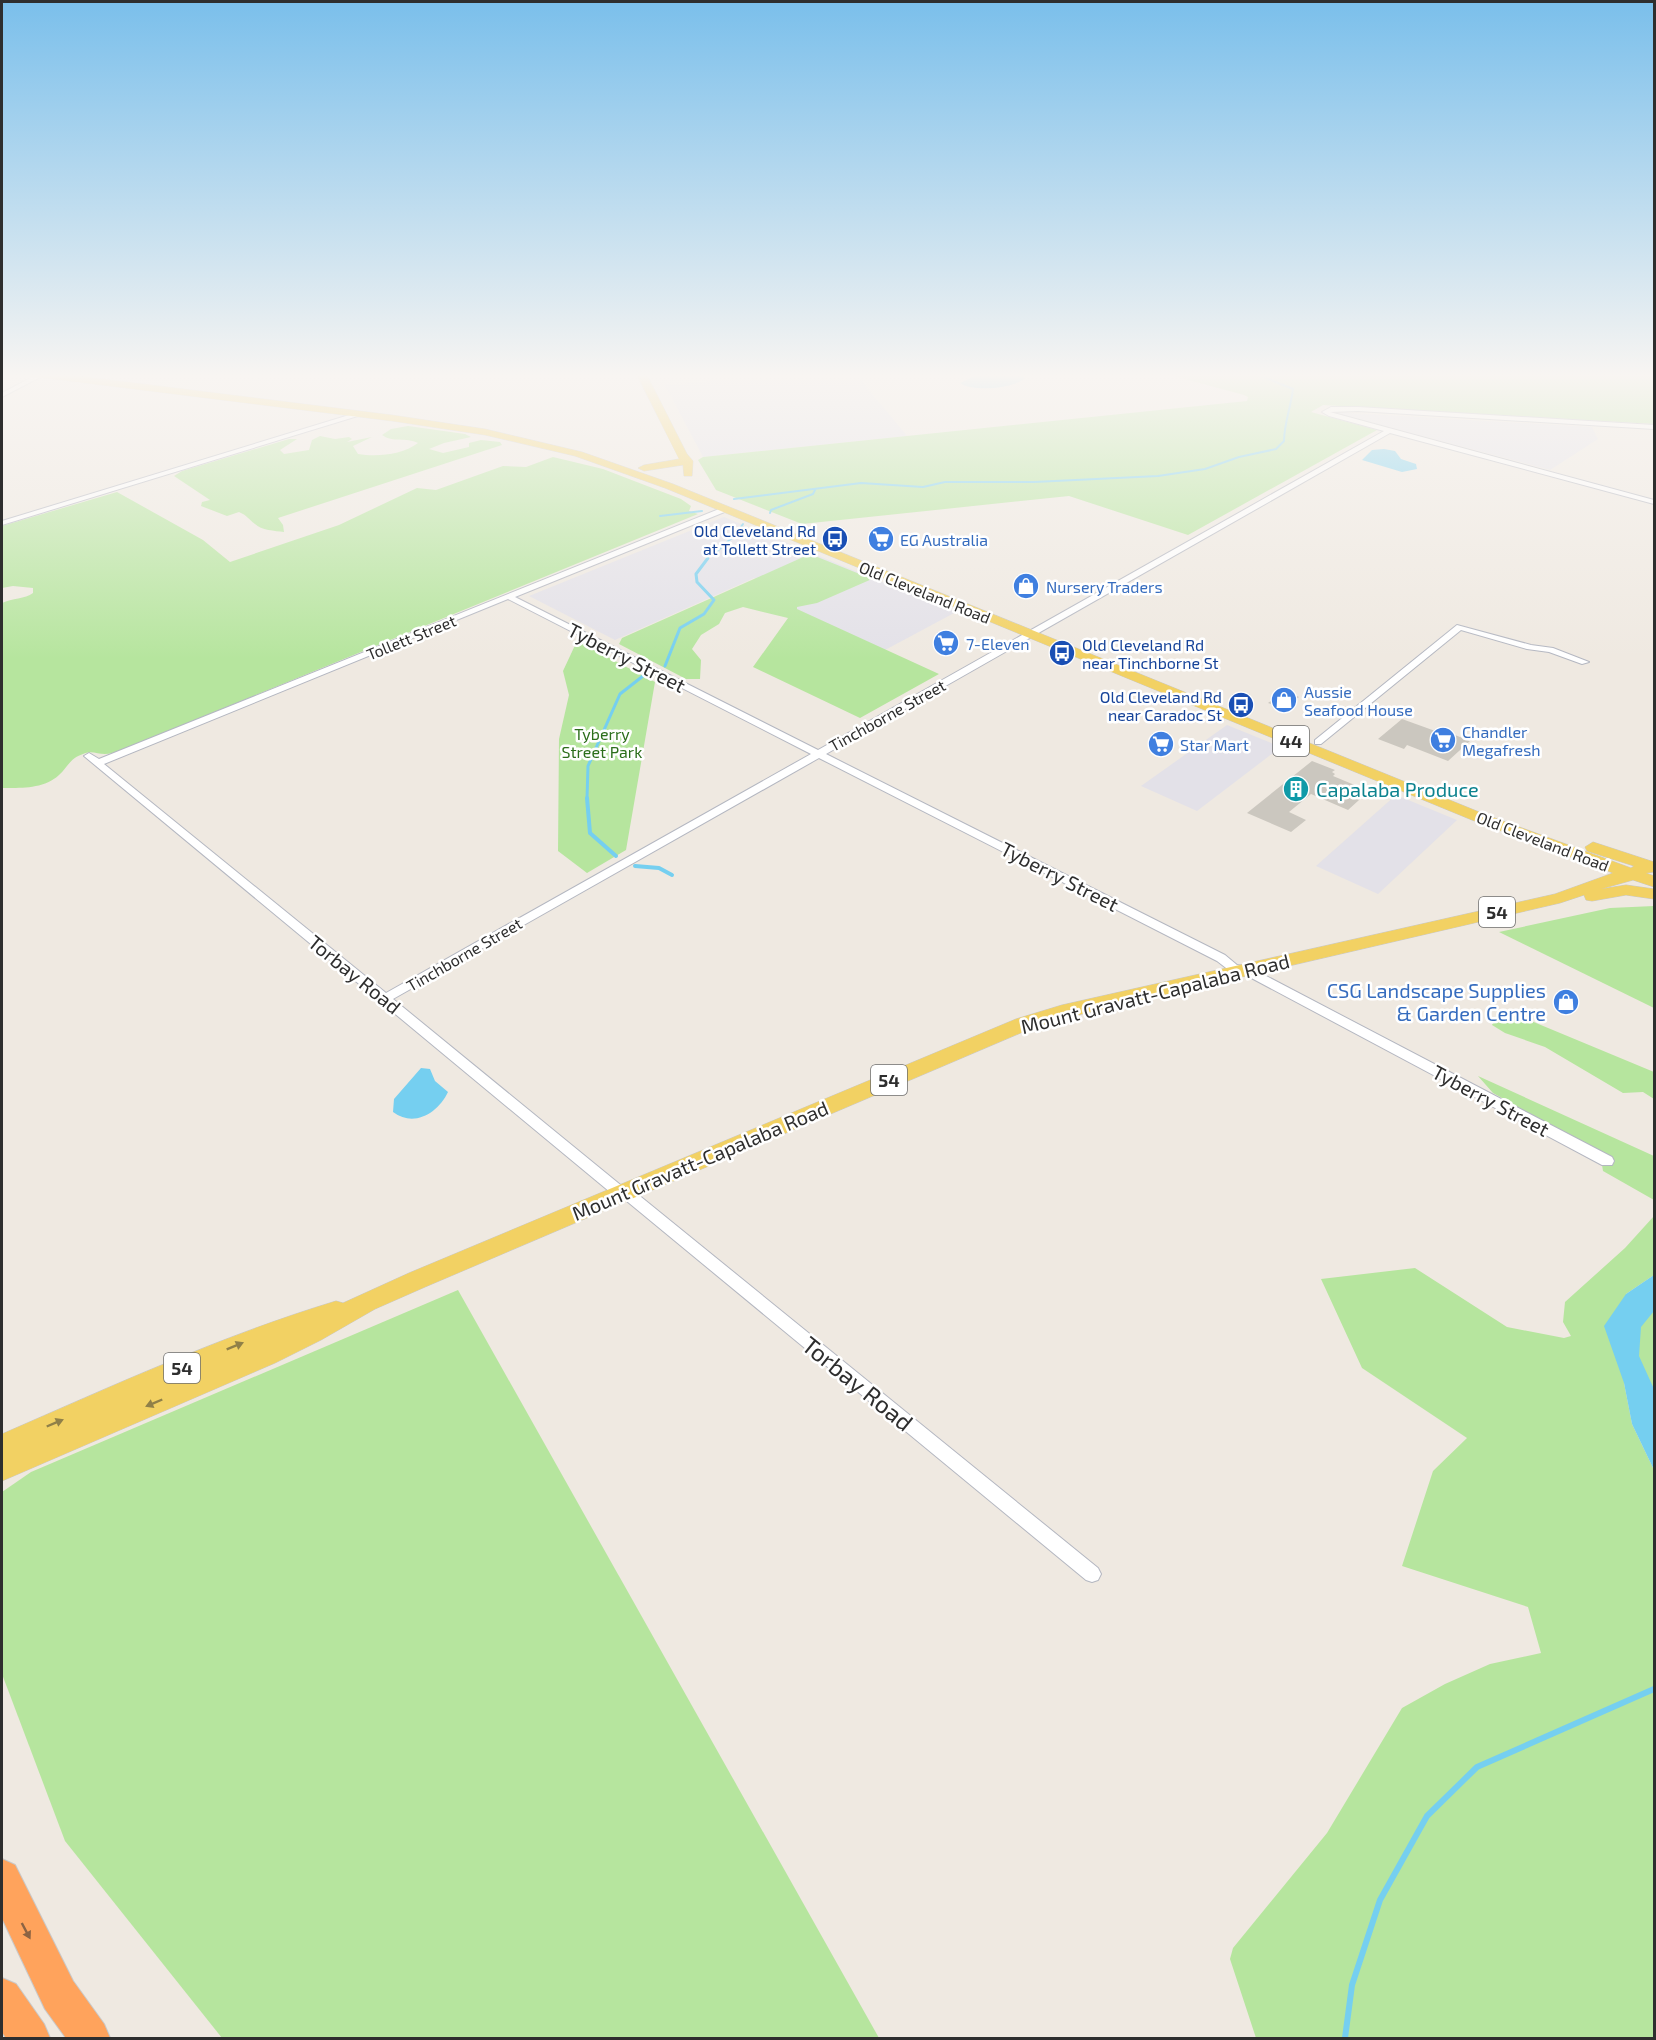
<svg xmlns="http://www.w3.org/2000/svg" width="1656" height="2040" font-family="'Exo 2',sans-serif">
  <rect width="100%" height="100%" fill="#efe9e1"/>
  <g fill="#e3e1e8">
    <path d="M797,373h58l52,63 -204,21 -38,-72z"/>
    <path d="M1332,412l260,15 6,12 -48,31z"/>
    <path d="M724,517l151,62 81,33 -71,38 -90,-40 -41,-32 -139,62 -86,-44z"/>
    <path d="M1227,725l54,22 -84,64 -56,-25z"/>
    <path d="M1396,795l61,25 -79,74 -62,-28z"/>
  </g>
  <g fill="#b6e59e">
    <path d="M1163,373h491v51l-331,-19 -12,7 66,18 -189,105 -119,-39 -267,28 -86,-34 -18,-30 5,-3 544,-56 1,-4 -4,-2z"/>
    <path d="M408,426l57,8 6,3 -27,6 -15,6 14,4 26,-6v-4l12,-3 19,2 2,3 -224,73 5,7 1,7c-9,-1 -23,-2 -29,-8 -7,-5 -7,-8 -16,-12l-12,4 -26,-10 1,-4 8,-2 -36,-24 8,-5 107,-32h8l-17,11 4,4 25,-4 3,-10 8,-4 15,3 14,-2 3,2 -5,3 25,-5 -19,9 5,8c19,3 44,1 60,-11 -12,-6 -25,0 -36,-8l9,-6z"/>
    <path d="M553,457l50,12 78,30 10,7 -2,5 9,3 -579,237c-4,1 -10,3 -14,3 -8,0 -14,-4 -22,0 -13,4 -15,13 -24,21 -15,14 -38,13 -57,13v-185c10,-5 23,-4 31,-10v-5l-20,-2 -11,2v-62l115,-34 86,48 27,22 109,-37 78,-37 19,2 67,-24 23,1z"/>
    <path d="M810,554l62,25 -55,24 -20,4v2l142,65 -79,44 -107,-51 35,-49 -45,-11 -18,6 -6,11 -18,11 -9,14 9,11 -1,19h-14l-67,-35 3,-6z"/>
    <path d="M577,641l78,41 -29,168 -39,23 -29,-22 1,-112 10,-44 -6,-24z"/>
    <path d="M1654,906v102l-155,-76 111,-24z"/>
    <path d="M1497,1015l22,1 135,56v27l-11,-7 -20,1 -78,-46 -40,-14 -13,-8z"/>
    <path d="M1478,1076l176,80v44l-51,-29 -3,-18 -107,-60z"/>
    <path d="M1654,1216v59l-28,19 -2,89 8,41 22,46v568h-398l-26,-79 3,-11 94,-115 75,-125 43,-24 45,-20 51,-11 -13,-46 -126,-41 31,-95 34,-33 -105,-70 -41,-89 94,-11 92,59 57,11 7,-2 -8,-14 2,-20 60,-54z"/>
    <path d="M458,1290l421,748h-657l-157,-197 -63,-167v-182l29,-20z"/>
    <path d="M1654,1298v112l-27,-55z"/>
  </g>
  <g fill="#75cff0">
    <path d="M981,373h35l9,5c-11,11 -54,14 -65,5z"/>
    <path d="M1384,449l11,2 6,8 15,5 1,5 -15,3 -40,-12 10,-10z"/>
    <path d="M421,1068l9,1 5,12 13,11c-10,21 -34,36 -55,20l1,-13z"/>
    <path d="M1654,1275v36l-13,16 -2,29 15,33v81l-22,-46 -8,-41 -20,-57 22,-32z"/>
  </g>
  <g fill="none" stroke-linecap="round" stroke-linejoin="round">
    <g stroke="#75cff0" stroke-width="2">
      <path d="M734,499l127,-16 62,4 22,-5h89l124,-6 47,-7 34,-12 37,-8 8,-8c0,-17 7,-35 9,-52l-39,-16"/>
      <path d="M770,513l1,-3 42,-16 2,-4"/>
      <path d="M660,516l42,-5"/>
      <path d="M714,554l21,-19 8,-11"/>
    </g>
    <g stroke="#75cff0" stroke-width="3">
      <path d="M665,666l15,-38 24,-14 10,-14 -17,-18 -1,-8 12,-16"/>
      <path d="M587,799l1,-33 32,-72 23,-18"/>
    </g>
    <g stroke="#75cff0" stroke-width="4">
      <path d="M587,798l3,35 26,23"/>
      <path d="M635,866l24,2 13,7"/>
    </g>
    <path stroke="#75cff0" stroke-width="6" d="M1345,2038l7,-53 28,-85 47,-84 50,-49 177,-78"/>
  </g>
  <g fill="#cbc7bf">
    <path d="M1285,691l14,6 -16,11 -15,-5z"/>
    <path d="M1402,719l36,13 2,-3 30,12 -22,20 -41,-16 -3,4 -26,-10z"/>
    <path d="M1312,761l23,9 -3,2 3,2 -2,2 36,15 -21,19 -37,-16 -22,18 17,8 -15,12 -44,-19z"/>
  </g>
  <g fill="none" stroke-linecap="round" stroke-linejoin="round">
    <g stroke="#b4b7c1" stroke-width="2">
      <g id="street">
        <path d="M40,373h8l-46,24v-4z"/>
        <path d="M1331,407h27l296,18v4l-296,-18 -28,1 324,88v4l-264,-71 -564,321 399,201 12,10 12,2 363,190 2,4 -2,4h-10l-360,-192 -12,-2 -13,-10 -398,-203 -426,241 230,188 7,1 468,380 3,6 -3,6 -6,2 -6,-2 -463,-382 -7,-1 -532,-441 5,-3 10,6 625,-252 4,2 -1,2 -212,86 303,153 566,-319 -55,-15 -7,-4zM508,599l303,155 -425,239 -282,-229z"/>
        <path d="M359,412l2,1v2l-359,110v-4z"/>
        <path d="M1457,625l74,20 22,3 36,14 -7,2 -33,-12 -22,-3 -66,-19 -140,114h-6v-4z"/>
      </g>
    </g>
    <g stroke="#c9c9c9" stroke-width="1">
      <g id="primary">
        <path d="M24,373h31l337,42 93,14 97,23 91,32 811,330 147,54 3,-2 -47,-15 -2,-4 8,-5 61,20v10l-8,1 8,3v11l-21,-7 -32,9 25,-4 28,4v10l-28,-4 -34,6 -6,-1 -2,-5 -24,8 -495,115 -35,11 -605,258 -50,22 -54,31 -46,23 -273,118v-47c110,-48 219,-98 334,-133l7,2 66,-30 607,-254 46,-14 493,-111 58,-21 -141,-53 -807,-332 -90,-32 -90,-21 -93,-14 -363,-45z"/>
        <path d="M636,373h10l41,81 6,7 -1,15h-8l-1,-11 -39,6 -6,-3 6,-3 35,-6z"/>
      </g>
    </g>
    <g stroke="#c9c9c9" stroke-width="2">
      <g id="highway">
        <path d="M2,1859l13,6 58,116 31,43 6,14h-44l-21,-29 -43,-91z"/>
        <path d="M2,1978l14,6 28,40 6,14h-44l-4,-6z"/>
      </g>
    </g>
    <use href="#street" fill="#fff" fill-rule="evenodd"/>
    <use href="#primary" fill="#f2d163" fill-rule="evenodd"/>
    <use href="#highway" fill="#ffa35c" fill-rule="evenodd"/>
  </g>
  <defs><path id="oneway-solid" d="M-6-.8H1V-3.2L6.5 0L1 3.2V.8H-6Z" transform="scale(1.5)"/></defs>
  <g fill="#908048">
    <use href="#oneway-solid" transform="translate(235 1346) rotate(-22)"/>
    <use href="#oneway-solid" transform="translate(154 1403) rotate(157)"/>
    <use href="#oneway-solid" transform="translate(55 1423) rotate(-23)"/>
  </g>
  <use fill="#8c6343" href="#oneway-solid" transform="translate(26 1931) rotate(62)"/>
  <linearGradient id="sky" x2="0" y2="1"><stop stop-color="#7abfeb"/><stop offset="0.57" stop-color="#f8f5f2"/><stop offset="1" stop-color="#f8f5f2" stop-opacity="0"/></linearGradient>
  <rect width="1656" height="659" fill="url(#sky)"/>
  <defs>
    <g id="bus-disc" transform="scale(1.35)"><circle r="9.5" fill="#1a4fb4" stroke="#fff"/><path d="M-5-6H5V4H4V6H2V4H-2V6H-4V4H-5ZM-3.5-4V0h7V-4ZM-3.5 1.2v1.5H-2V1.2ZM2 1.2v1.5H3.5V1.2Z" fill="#fff"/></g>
    <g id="supermarket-disc" transform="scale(1.35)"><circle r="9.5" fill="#3f7fe0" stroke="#fff"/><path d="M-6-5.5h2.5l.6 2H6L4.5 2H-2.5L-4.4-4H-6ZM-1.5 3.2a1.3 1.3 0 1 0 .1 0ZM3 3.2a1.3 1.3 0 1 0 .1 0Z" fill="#fff"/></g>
    <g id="shop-disc" transform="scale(1.35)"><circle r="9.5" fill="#3f7fe0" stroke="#fff"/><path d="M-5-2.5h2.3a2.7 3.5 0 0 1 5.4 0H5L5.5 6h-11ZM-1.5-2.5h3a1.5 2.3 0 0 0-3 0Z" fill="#fff"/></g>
    <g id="building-disc" transform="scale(1.35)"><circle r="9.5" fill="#0f9aa8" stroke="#fff"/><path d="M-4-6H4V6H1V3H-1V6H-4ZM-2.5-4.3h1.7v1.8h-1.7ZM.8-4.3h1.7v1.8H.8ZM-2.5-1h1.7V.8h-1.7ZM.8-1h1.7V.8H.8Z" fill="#fff"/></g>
  </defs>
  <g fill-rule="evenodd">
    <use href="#bus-disc" x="835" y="539"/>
    <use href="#supermarket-disc" x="881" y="539"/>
    <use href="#shop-disc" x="1026" y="586"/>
    <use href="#supermarket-disc" x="946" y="643"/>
    <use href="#bus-disc" x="1062" y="653"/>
    <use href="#shop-disc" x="1284" y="700"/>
    <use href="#bus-disc" x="1241" y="705"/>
    <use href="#supermarket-disc" x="1443" y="740"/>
    <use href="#supermarket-disc" x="1161" y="744"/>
    <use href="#building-disc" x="1296" y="789"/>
    <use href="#shop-disc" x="1566" y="1002"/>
  </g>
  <g text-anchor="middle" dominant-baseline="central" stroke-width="5" stroke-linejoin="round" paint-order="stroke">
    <g font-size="16" fill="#164399" stroke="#fff" text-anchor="end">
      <text x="816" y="530">Old Cleveland Rd<tspan x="816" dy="18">at Tollett Street</tspan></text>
      <text x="1082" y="644" text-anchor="start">Old Cleveland Rd<tspan x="1082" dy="18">near Tinchborne St</tspan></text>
      <text x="1222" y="696">Old Cleveland Rd<tspan x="1222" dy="18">near Caradoc St</tspan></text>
    </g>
    <g font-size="16" fill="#366cbe" stroke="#fff" text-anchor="start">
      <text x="900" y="539">EG Australia</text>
      <text x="1046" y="586">Nursery Traders</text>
      <text x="966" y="643">7-Eleven</text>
      <text x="1304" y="691">Aussie<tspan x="1304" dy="18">Seafood House</tspan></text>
      <text x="1462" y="731">Chandler<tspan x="1462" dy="18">Megafresh</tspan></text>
      <text x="1180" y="744">Star Mart</text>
    </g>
    <g font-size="16" fill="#2e2e2e" stroke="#fff">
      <text transform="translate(925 592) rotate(22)">Old Cleveland Road</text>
      <text transform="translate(411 637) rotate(-22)">Tollett Street</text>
      <text transform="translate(887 715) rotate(-29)">Tinchborne Street</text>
      <text transform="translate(1543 841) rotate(21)">Old Cleveland Road</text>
      <text transform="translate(464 954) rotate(-30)">Tinchborne Street</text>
    </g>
    <g font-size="16" fill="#2c6e1b" stroke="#fff">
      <text x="602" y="733">Tyberry<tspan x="602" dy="18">Street Park</tspan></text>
    </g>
    <g fill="#fff" stroke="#6d6d6d" stroke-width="1.5">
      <rect x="1273" y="726" width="36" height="30" rx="4.5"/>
      <rect x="1479" y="897" width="36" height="30" rx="4.5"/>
      <rect x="871" y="1065" width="36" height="30" rx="4.5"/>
      <rect x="164" y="1353" width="36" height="30" rx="4.5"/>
    </g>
    <g font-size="18" font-weight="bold" fill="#2e2e2e">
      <text x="1291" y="741">44</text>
      <text x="1497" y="912">54</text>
      <text x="889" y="1080">54</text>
      <text x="182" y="1368">54</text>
    </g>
    <g font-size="20" fill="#2e2e2e" stroke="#fff">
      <text transform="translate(627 657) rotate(27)">Tyberry Street</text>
      <text transform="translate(1060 876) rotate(27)">Tyberry Street</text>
      <text transform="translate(355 974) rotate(39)">Torbay Road</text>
      <text transform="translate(1155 993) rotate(-14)">Mount Gravatt-Capalaba Road</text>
      <text transform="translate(1491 1100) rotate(28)">Tyberry Street</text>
      <text transform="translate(700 1160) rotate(-23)">Mount Gravatt-Capalaba Road</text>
    </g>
    <g font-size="20" fill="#0d838f" stroke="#fff" text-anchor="start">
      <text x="1316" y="789">Capalaba Produce</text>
    </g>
    <g font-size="20" fill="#366cbe" stroke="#fff" text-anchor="end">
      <text x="1546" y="990">CSG Landscape Supplies<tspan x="1546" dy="23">&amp; Garden Centre</tspan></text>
    </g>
    <g font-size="24" fill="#2e2e2e" stroke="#fff">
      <text transform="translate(858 1383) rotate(39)">Torbay Road</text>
    </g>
  </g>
  <rect width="1656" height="2040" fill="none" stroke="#2e2e2e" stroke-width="6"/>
</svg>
